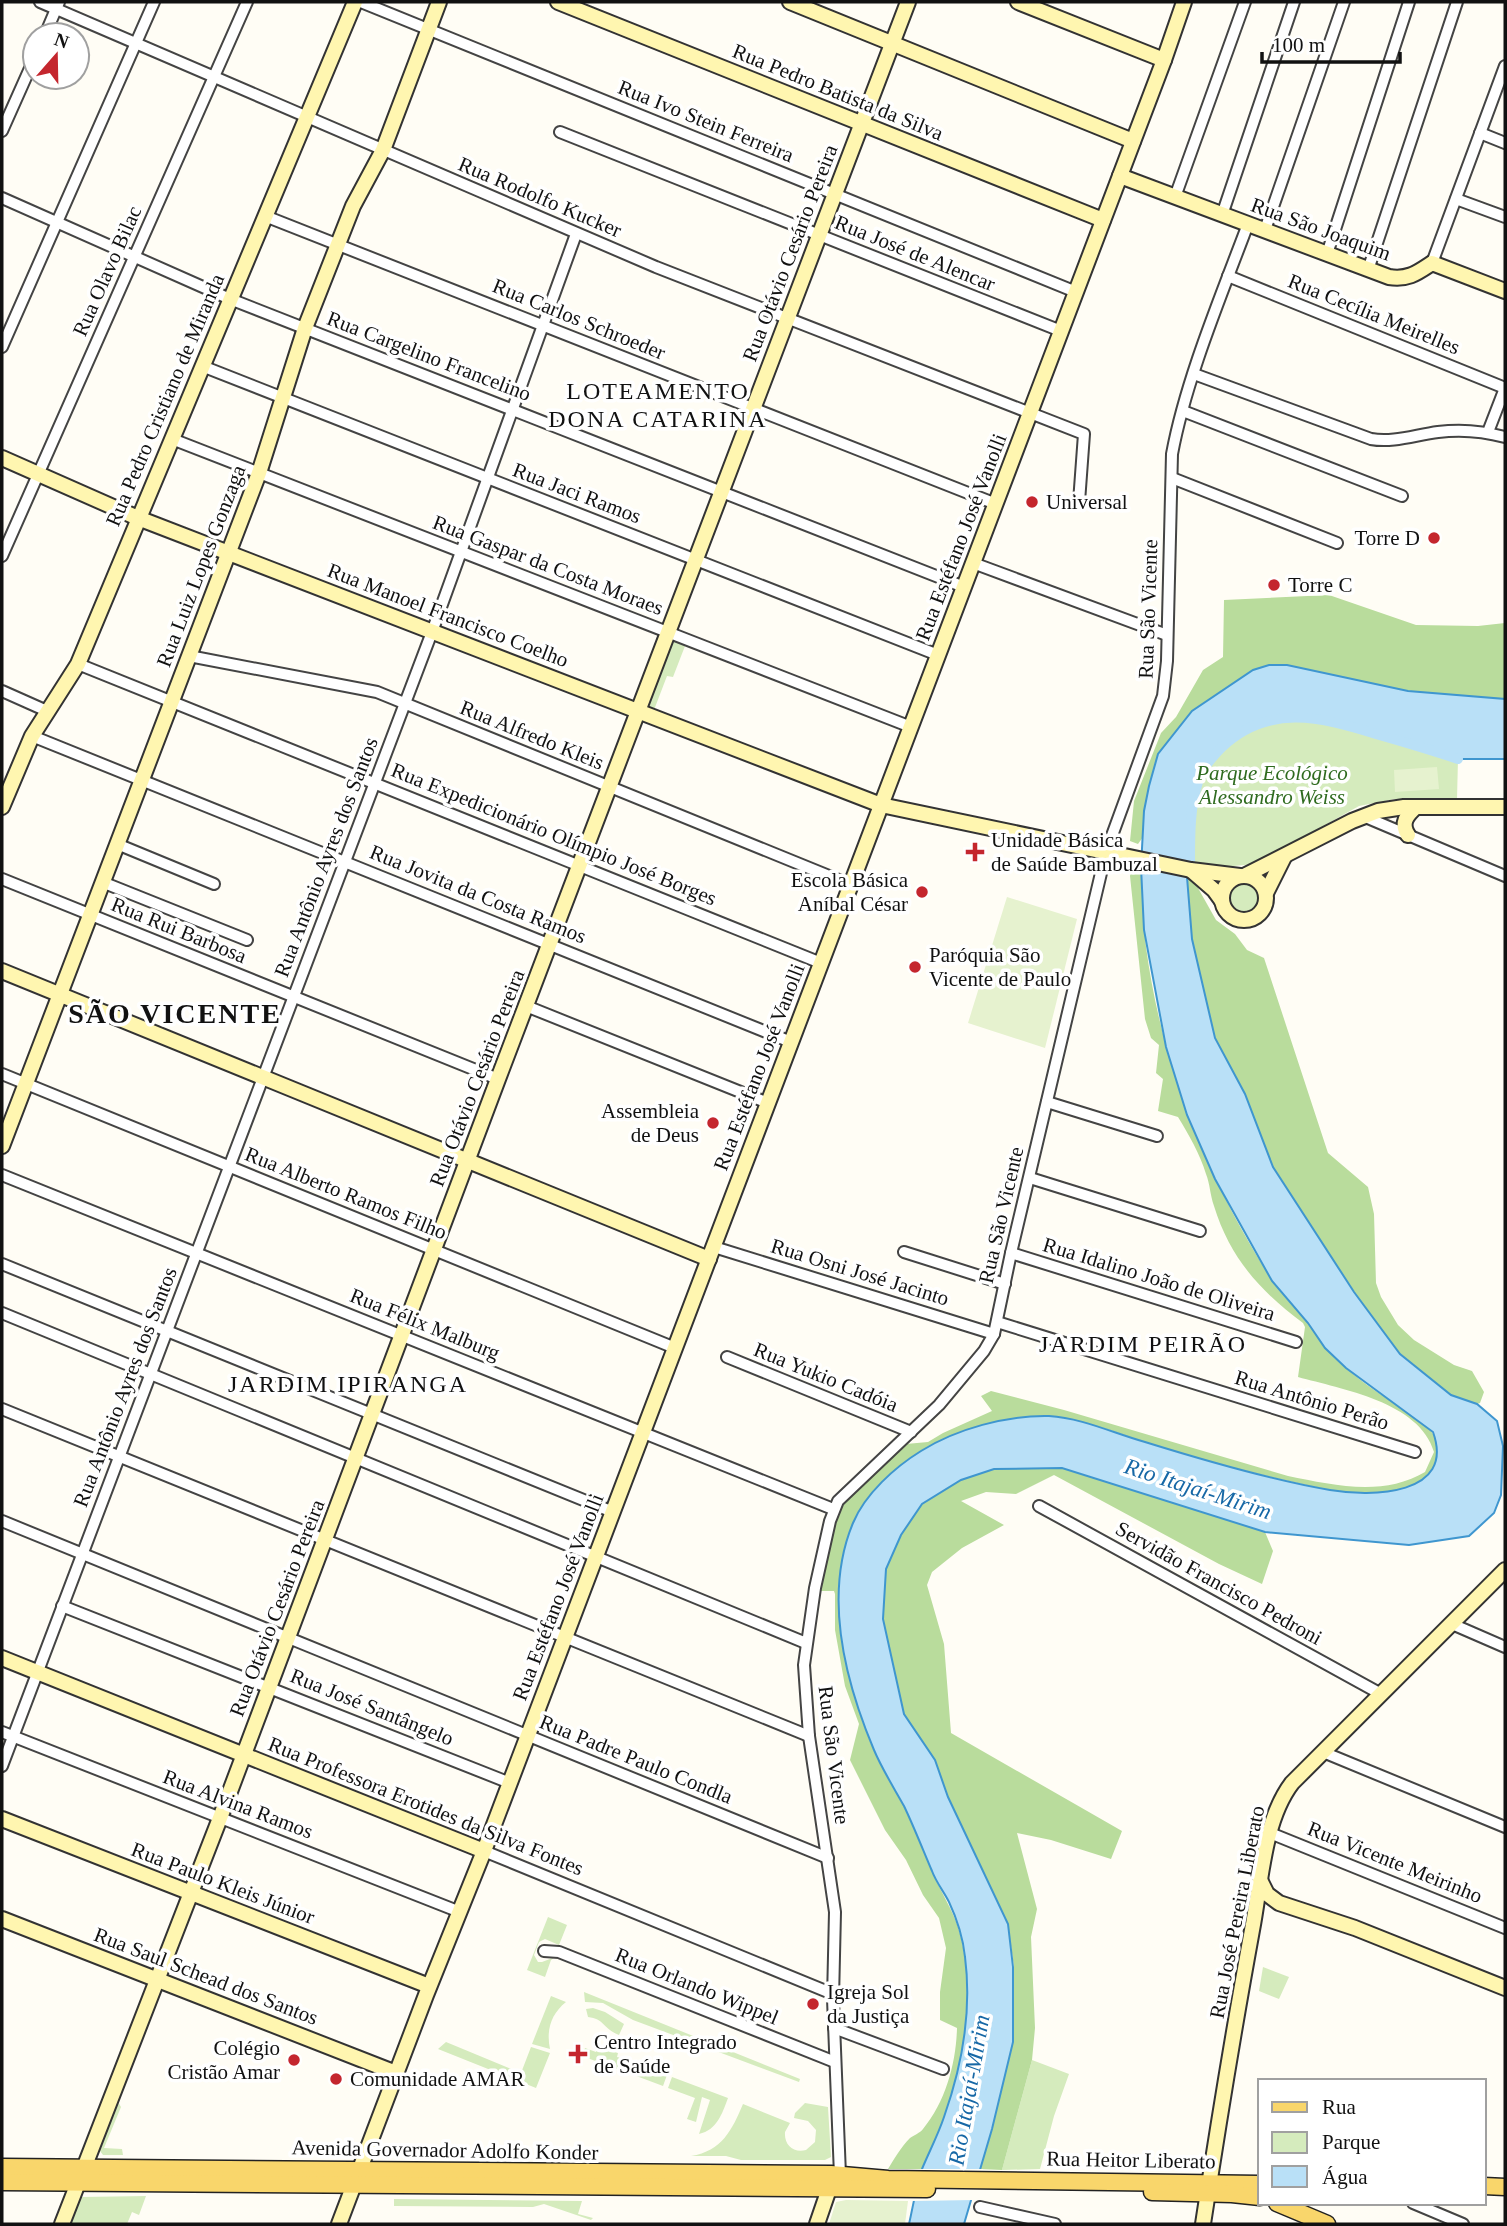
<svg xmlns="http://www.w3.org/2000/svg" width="1507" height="2226" font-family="'Times New Roman',serif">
  <rect width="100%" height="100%" fill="#fffdf5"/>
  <g fill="#d5ebbd">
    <path d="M672,640l13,6 -12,31 -6,-1 -13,34 -8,-3z"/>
    <path d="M1311,717l31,7 116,35 -1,40h-62l-36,7 -104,58 -43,4 -23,-4c2,-16 0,-33 2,-49 5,-47 31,-80 77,-95 13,-4 29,-2 43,-3z"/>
    <circle cx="1244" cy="899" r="18"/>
    <path d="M548,1917l19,8 -8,20 -14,-6 -6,3 -5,13 4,7h4l13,-5 -4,3 -6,17 -18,-7z"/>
    <path d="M1263,1967l26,10 -10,22 -20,-8z"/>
    <path d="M584,1992l216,87 -1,3 -166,-62 -30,-17 -18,-1z"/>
    <path d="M551,1996l15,6c-15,12 -20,28 -16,47l-18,-5z"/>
    <path d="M593,2008l12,4 19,12 -5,11c-16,-6 -14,-16 -31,-18l-2,-8z"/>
    <path d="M446,2042l75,31 10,-26 19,6 -14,35 -98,-39z"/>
    <path d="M599,2045l19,8 -1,4 4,1 -4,11 -35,-13 3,-8 11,4z"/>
    <path d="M627,2060l40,15 -4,11 -40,-15z"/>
    <path d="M1032,2060l37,14 -15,42 -14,53 -38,1z"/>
    <path d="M672,2077l56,21c-6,16 -11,32 -29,36l11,-34 -8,-3 -6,25 -9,-3 8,-21 -27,-10z"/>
    <path d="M118,2102l3,5 -17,41 18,1 1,6h-20l-3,-4z"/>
    <path d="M805,2103l23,4 3,50 -6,3h-84l-15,-4h-35c31,-5 41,-26 52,-52l47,19 -5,9c-1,13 8,21 21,18l9,-8 1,-12 -8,-9 -14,-3 1,-5z"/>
    <path d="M146,2196l-7,19 -7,-3 -5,12h-56l10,-27z"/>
    <path d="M394,2199l188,2 -4,13 15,4 -2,2 -47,-16 -11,3 -139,-1z"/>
  </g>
  <g fill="#b9dc9c">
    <path d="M1329,595l87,30 62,1 27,-3v76l-97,-8 -121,-26 -34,5 -61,41 -34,43 -14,57 -1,26 -5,7 -8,-3 4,-40 27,-68 15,-16 27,-47 20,-13 1,-57z"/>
    <path d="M1132,865l9,2c1,26 2,54 5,80 16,119 60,229 124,330 11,17 26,31 39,47 6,8 10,17 17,25 15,16 36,33 54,45 17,11 36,21 50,36 13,14 8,43 -9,52 -31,17 -78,11 -110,4 -49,-10 -99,-24 -147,-38 -29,-8 -57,-21 -87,-27 -57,-13 -137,9 -180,48 -28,26 -50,56 -55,94 -10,63 8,130 32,188 8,18 19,36 29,54 10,20 19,43 28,64 9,23 23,41 29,65 19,73 -3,169 -38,235h-34c6,-10 13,-22 22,-31 4,-3 10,-5 13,-9 23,-28 33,-66 34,-101l-17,-8v-28l6,-44 -7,-30 -16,-23 -17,-35 -21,-30 -35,-70 9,-36 -14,-38 -10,-56v-36l-1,-3h-15l13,-64 8,-18 11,-13 55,-52 22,-2 15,-9 49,-22 -11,-15 10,-5 73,19 224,66c45,9 95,21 137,-4l9,-20c-14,-50 -93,-63 -136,-75l7,-50 -2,-4c-43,-32 -73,-65 -89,-117 -4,-11 -4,-22 -8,-32 -6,-20 -17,-39 -28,-57l-20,-6 5,-32 -7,-6 3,-28 -8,-7 -6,-19 -15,-143z"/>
    <path d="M1187,877l11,11 18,32 19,14 12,16 17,8 64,195 40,34 6,27 2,69 5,14 17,28 16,15 40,25 18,6 12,21 -4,11 -3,1 -26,-9 -51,-40 -46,-63 -81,-125 -28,-73 -30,-56 -23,-99z"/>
    <path d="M1062,1468l203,64 8,19 -11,33 -43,-20 -165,-89 -38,19 -30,-2 -25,9 43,24 -42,23 -30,24 -5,13 17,59 7,89 171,98 -11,28 -60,-19 -34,-7 20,76 -6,28 4,91 -3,32 -30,110 -22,-1 33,-127 1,-75 -6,-43 -60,-127 -13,-37 -31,-46 -21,-95 3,-50 15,-34 21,-31 39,-24 33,-11z"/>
  </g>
  <g fill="#e6f2cf">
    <path d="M1437,767l2,22 -44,3 -1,-22z"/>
    <path d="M1007,897l70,22 -32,129 -77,-25z"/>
    <path d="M846,2200l62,1 -3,23h-76l7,-22z"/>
  </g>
  <path fill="#b9e0f7" stroke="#3f96cf" stroke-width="2" d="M1269,665h18l121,26 97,8v60h-47l-116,-35 -31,-7 -41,3 -35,15 -20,19 -17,25 -7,35 -1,47 -3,16 5,62 23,99 30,56 28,73 81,125 46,62 51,41 26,9 20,17 6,25 -2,49 -7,18 -25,23 -60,9 -144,-13 -203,-64 -68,1 -33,11 -39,24 -21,31 -15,34 -3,50 21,95 31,46 13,37 60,127 5,43v75l-21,87 -28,95h-55c4,-17 7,-38 13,-55 7,-17 16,-34 22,-52 18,-51 28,-106 21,-160 -2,-19 -8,-38 -16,-55 -5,-10 -13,-20 -17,-31 -9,-21 -18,-44 -28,-65 -10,-18 -22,-37 -30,-56 -29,-69 -51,-155 -21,-227 12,-29 42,-56 68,-72 35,-22 86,-36 128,-35 33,2 64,17 96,26 58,18 126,38 185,48 41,7 126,6 103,-58l-87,-64 -21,-20 -17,-25 -36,-42 -57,-102 -28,-64 -21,-68 -22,-117 -3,-63 3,-56 5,-25 9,-32 34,-43 61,-41z"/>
  <path fill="#fffdf5" d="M919,2169h64l-8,31 -63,1z"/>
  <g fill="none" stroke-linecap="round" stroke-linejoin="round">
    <path stroke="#b9e0f7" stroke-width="10" d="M1190,861c0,-27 0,-54 8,-79 3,-13 15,-26 24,-35 47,-44 99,-30 154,-13 28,8 55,16 82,25"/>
    <g stroke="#444" stroke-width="14">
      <g id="street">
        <path d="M40,2l616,265 428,167 -5,68"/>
        <path d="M361,2l715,290"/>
        <path d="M45,35l14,-33"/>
        <path d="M2,131l33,-74"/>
        <path d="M560,132l501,199"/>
        <path d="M1480,133l25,10"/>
        <path d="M1175,197l70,-195"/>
        <path d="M2,198l228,101 734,288"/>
        <path d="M1456,199l49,18"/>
        <path d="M1222,215l72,-213"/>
        <path d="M265,216l731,288"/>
        <path d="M1265,230l79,-228"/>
        <path d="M1327,254l82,-252"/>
        <path d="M1432,263l73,-197"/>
        <path d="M1368,270l89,-268"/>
        <path d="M1228,276l277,112"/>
        <path d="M2,347l152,-345"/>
        <path d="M202,366l736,289"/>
        <path d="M1194,374l177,65c22,4 44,-4 67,-7 23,-3 45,-1 67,5"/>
        <path d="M1183,411l219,85"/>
        <path d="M1488,432l17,-44"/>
        <path d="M172,439l739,288"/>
        <path d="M1172,478l165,65"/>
        <path d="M2,556l245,-554"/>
        <path d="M973,563l194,72"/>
        <path d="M189,656l188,36 474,193"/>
        <path d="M78,664l743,299"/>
        <path d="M2,691l45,20"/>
        <path d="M32,736l759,306"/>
        <path d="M1363,816l142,60"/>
        <path d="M117,844l97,40"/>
        <path d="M2,879l496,200"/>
        <path d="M102,882l145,58"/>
        <path d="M526,1006l242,97"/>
        <path d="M2,1074l673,274"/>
        <path d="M1047,1102l110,34"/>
        <path d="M2,1175l831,334"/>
        <path d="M1030,1178l170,53"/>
        <path d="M714,1247l280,87"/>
        <path d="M904,1252l101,32"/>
        <path d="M1011,1253l285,89"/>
        <path d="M2,1264l611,248"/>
        <path d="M2,1313l804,330"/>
        <path d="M997,1322l418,130"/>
        <path d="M727,1357l184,75"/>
        <path d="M2,1409l807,327"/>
        <path d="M1039,1506l342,188"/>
        <path d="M2,1521l826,337"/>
        <path d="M62,1606l448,177"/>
        <path d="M1452,1624l53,23"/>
        <path d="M2,1732l458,180"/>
        <path d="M1323,1752l182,75"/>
        <path d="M2,1766l430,-1134 144,-398"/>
        <path d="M1270,1833l235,95"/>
        <path d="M484,1851l349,143"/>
        <path d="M544,1951l15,1 276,110"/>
        <path d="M834,2028l109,41"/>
        <path d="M840,2175l-7,-176 2,-87 -26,-176 -5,-71 11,-77 15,-67 8,-20 101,-96 45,-54 10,-17 17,-81 95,-401 57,-156 4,-35 5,-207c14,-75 49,-158 76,-230"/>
        <path d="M1413,2203l50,21"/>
        <path d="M980,2207l75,17"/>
      </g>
    </g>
    <g stroke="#333" stroke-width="18">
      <g id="secondary">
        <path d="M558,2l545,218"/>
        <path d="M790,2l343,139"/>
        <path d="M1018,2l146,58"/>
        <path d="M1120,176l269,101c19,3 28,-4 43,-14l73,28"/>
        <path d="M2,458l136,60 743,287 310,65 49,6"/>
        <path d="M2,807l30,-71 46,-72 277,-662"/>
        <path d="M1408,835c-8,-12 -1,-20 8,-28"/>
        <path d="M1192,871l22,19 8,11"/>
        <path d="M1246,875l106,-54 26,-10 26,-4h101"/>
        <circle cx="1244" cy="898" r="22"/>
        <path d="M1266,893l18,-36"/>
        <path d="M2,971l707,288"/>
        <path d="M2,1146l257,-673 46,-145 48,-122 30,-56 56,-148"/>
        <path d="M2,1658l482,193"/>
        <path d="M2,1819l427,167"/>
        <path d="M1261,1882l6,12 12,9 76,25 150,60"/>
        <path d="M2,1919l394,154"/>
        <path d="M84,2168l136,-350 278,-739 410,-1077"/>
        <path d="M62,2224l16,-41"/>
        <path d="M339,2224l87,-229 58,-144 680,-1791 20,-58"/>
        <path d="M817,2224l12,-35"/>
        <path d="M1203,2224c15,-98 31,-196 49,-294 9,-46 11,-109 40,-147l213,-213"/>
      </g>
    </g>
    <g stroke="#222" stroke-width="19">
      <g id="primary">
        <path d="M2,2167l829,7 57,5 372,5"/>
        <path d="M2,2182l925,7"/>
        <path d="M1484,2186l21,1"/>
        <path d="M1152,2192l80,2 28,3"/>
        <path d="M1277,2203l50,21"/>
      </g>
    </g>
    <use href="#street" stroke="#fff" stroke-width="10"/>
    <use href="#secondary" stroke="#fff6b0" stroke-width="14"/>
    <use href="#primary" stroke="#f9d66b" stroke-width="16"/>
  </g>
  <g fill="#c4262e" stroke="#fff" stroke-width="2.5">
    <circle cx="1032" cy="502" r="7"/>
    <circle cx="1434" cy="538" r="7"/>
    <circle cx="1274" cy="585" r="7"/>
    <path d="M971.5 841.5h7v7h7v7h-7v7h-7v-7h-7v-7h7z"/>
    <circle cx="922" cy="892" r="7"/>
    <circle cx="915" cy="967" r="7"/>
    <circle cx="713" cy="1123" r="7"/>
    <circle cx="813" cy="2004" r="7"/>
    <path d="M574.5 2043.5h7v7h7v7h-7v7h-7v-7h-7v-7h7z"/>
    <circle cx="294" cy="2060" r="7"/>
    <circle cx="336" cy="2079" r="7"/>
  </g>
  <g text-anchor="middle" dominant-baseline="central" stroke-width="7" stroke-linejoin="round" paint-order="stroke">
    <g font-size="21" fill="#111" stroke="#fff">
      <text transform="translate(838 92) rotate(22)">Rua Pedro Batista da Silva</text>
      <text transform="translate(706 121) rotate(22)">Rua Ivo Stein Ferreira</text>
      <text transform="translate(540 197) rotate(23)">Rua Rodolfo Kucker</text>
      <text transform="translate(1321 229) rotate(20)">Rua São Joaquim</text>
      <text transform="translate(790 253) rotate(-69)">Rua Otávio Cesário Pereira</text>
      <text transform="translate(915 253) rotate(22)">Rua José de Alencar</text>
      <text transform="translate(107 271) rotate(-66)">Rua Olavo Bilac</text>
      <text transform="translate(1374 314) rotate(22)">Rua Cecília Meirelles</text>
      <text transform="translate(579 319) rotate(22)">Rua Carlos Schroeder</text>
      <text transform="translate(429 356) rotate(21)">Rua Cargelino Francelino</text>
      <text transform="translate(165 400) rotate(-67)">Rua Pedro Cristiano de Miranda</text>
      <text transform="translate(577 493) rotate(21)">Rua Jaci Ramos</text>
      <text transform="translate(961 537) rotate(-69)">Rua Estéfano José Vanolli</text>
      <text transform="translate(548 565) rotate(21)">Rua Gaspar da Costa Moraes</text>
      <text transform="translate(201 566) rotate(-69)">Rua Luiz Lopes Gonzaga</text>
      <text transform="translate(1148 609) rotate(-88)">Rua São Vicente</text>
      <text transform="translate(448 615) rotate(21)">Rua Manoel Francisco Coelho</text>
      <text transform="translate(532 735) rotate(22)">Rua Alfredo Kleis</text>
      <text transform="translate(554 834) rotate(22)">Rua Expedicionário Olímpio José Borges</text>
      <text transform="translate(326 857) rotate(-69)">Rua Antônio Ayres dos Santos</text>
      <text transform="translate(478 894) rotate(22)">Rua Jovita da Costa Ramos</text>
      <text transform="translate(179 930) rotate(22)">Rua Rui Barbosa</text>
      <text transform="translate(759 1067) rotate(-69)">Rua Estéfano José Vanolli</text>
      <text transform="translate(477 1078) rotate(-69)">Rua Otávio Cesário Pereira</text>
      <text transform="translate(346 1193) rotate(22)">Rua Alberto Ramos Filho</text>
      <text transform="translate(1001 1215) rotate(-77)">Rua São Vicente</text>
      <text transform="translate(860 1272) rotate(17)">Rua Osni José Jacinto</text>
      <text transform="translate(1159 1279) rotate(17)">Rua Idalino João de Oliveira</text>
      <text transform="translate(425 1324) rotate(22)">Rua Félix Malburg</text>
      <text transform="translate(826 1377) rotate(22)">Rua Yukio Cadóia</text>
      <text transform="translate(125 1387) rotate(-69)">Rua Antônio Ayres dos Santos</text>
      <text transform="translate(1312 1400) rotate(17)">Rua Antônio Perão</text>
      <text transform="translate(1219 1583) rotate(29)">Servidão Francisco Pedroni</text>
      <text transform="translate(558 1597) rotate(-69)">Rua Estéfano José Vanolli</text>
      <text transform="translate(277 1608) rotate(-69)">Rua Otávio Cesário Pereira</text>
      <text transform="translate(372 1707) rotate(22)">Rua José Santângelo</text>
      <text transform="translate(834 1755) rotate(83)">Rua São Vicente</text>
      <text transform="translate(636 1759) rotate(22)">Rua Padre Paulo Condla</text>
      <text transform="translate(238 1804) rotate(21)">Rua Alvina Ramos</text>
      <text transform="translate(426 1806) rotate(22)">Rua Professora Erotides da Silva Fontes</text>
      <text transform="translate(1395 1862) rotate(22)">Rua Vicente Meirinho</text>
      <text transform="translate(223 1883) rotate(21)">Rua Paulo Kleis Júnior</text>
      <text transform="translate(1237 1912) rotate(-79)">Rua José Pereira Liberato</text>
      <text transform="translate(206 1976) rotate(21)">Rua Saul Schead dos Santos</text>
      <text transform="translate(697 1986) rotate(22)">Rua Orlando Wippel</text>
      <text transform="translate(445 2150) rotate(1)">Avenida Governador Adolfo Konder</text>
      <text transform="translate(1131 2160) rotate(1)">Rua Heitor Liberato</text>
    </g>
    <g font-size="21" fill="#111" stroke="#fff" text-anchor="start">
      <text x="1046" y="502">Universal</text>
      <text x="1420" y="538" text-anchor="end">Torre D</text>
      <text x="1288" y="585">Torre C</text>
      <text x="991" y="840">Unidade Básica<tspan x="991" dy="24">de Saúde Bambuzal</tspan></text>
      <text x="908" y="880" text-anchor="end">Escola Básica<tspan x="908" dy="24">Aníbal César</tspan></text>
      <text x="929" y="955">Paróquia São<tspan x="929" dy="24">Vicente de Paulo</tspan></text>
      <text x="699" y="1111" text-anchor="end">Assembleia<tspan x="699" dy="24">de Deus</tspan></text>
      <text x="827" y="1992">Igreja Sol<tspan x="827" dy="24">da Justiça</tspan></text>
      <text x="594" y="2042">Centro Integrado<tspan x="594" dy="24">de Saúde</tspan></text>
      <text x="280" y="2048" text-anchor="end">Colégio<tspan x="280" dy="24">Cristão Amar</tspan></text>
      <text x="350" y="2079">Comunidade AMAR</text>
    </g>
    <g font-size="21" font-style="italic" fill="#2f6b1f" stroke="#fff">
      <text x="1272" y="773">Parque Ecológico<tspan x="1272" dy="24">Alessandro Weiss</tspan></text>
    </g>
    <g font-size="23" font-style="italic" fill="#1768a6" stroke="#fff">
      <text transform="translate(1198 1489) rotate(18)">Rio Itajaí-Mirim</text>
      <text transform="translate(969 2090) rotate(-80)">Rio Itajaí-Mirim</text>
    </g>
    <g font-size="24" letter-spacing="2" fill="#111" stroke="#fff">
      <text x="658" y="391">LOTEAMENTO<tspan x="658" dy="28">DONA CATARINA</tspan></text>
      <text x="1143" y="1344">JARDIM PEIRÃO</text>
      <text x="348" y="1384">JARDIM IPIRANGA</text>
    </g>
    <g font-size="28" font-weight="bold" letter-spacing="2" fill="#111" stroke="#fff">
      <text x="175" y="1013">SÃO VICENTE</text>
    </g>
  </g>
  <rect width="1507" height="2226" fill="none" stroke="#111111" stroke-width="7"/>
  <rect x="1258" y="2079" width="228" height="126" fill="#ffffff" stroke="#a0a0a0" stroke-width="2"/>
  <rect x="1272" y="2102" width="35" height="10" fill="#f9d66b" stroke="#a0a0a0" stroke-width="2"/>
  <text x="1322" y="2114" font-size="21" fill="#111111">Rua</text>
  <rect x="1272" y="2132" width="35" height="21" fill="#d5ebbd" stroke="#a0a0a0" stroke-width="2"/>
  <text x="1322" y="2149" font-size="21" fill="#111111">Parque</text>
  <rect x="1272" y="2166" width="35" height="21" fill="#b9e0f7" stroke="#a0a0a0" stroke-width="2"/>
  <text x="1322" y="2184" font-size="21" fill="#111111">Água</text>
  <g transform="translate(56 56) rotate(20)"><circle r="33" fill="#ffffff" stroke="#a0a0a0" stroke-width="2"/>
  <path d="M0-5L12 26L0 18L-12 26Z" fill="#c4262e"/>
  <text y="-10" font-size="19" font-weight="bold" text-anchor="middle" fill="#111111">N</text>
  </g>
  <path d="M1262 52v10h138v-10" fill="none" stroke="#111111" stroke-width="3.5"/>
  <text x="1272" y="52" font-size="21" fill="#111111" stroke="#ffffff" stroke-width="5" paint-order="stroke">100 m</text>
</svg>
